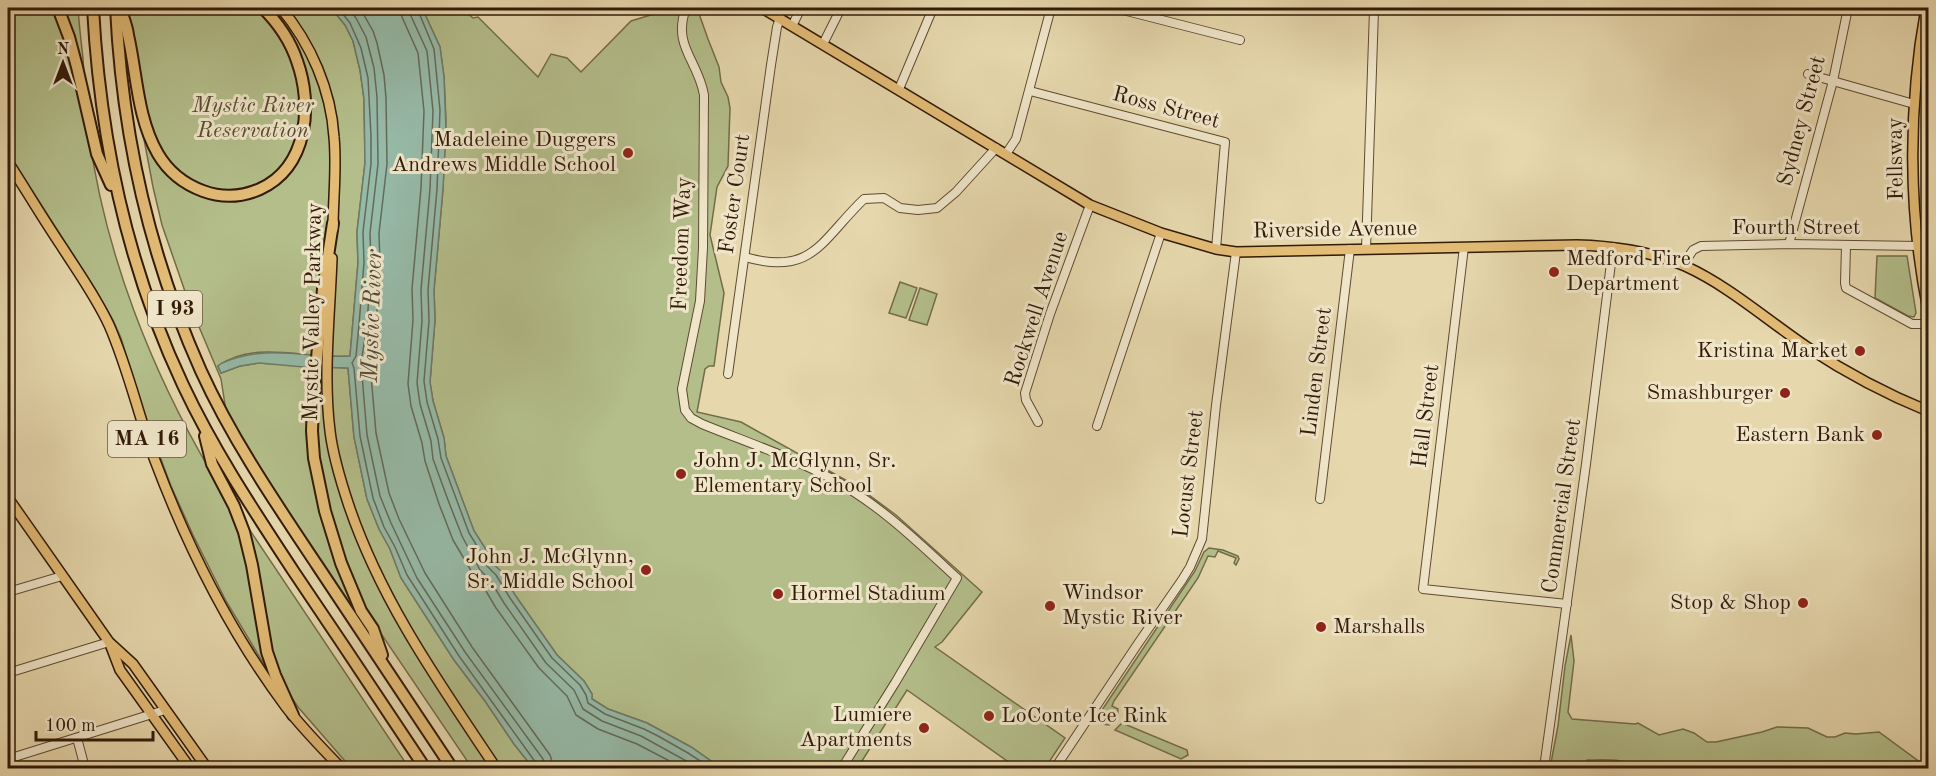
<svg xmlns="http://www.w3.org/2000/svg" width="1936" height="776" font-family="'Old Standard TT',serif">
  <rect width="100%" height="100%" fill="#e6d7ac"/>
  <filter id="stains"><feTurbulence type="fractalNoise" baseFrequency=".00333" numOctaves="4"/><feColorMatrix values="0 0 0 0 .2 0 0 0 0 .09 0 0 0 0 .02 0 0 0 .5 -.17"/></filter>
  <radialGradient id="worn" r=".72"><stop offset=".6" stop-color="#630" stop-opacity="0"/><stop offset="1" stop-color="#630" stop-opacity=".3"/></radialGradient>
  <g fill="#b3be8a" stroke="#736c4a" stroke-width="1.5">
    <path d="M8,8h70c1,16 3,33 5,50 1,25 3,51 6,77 16,118 62,235 122,337l198,296h-58l-53,-61 -14,-21 -19,-20 -39,-65 -33,-66 -22,-49 -26,-70 -24,-78 -8,-18 -19,-33 -86,-134z"/>
    <path d="M129,8h202l14,17 8,16 7,29 4,29 1,64 -8,69 1,31 -8,93c-43,4 -94,-17 -132,10l3,7 19,-7 19,-3 89,5 6,69 13,62 12,30 11,20 11,29 53,82 31,41 29,43 19,24h-61l-90,-133 -17,-12 -39,-50 -76,-119 -24,-43 -5,-32 -32,-76 -27,-78 -9,-38 -23,-122z"/>
    <path d="M422,8h39l12,10 5,-1 60,60 13,-23 16,4 14,14 50,-51 43,-13h23l11,31 11,28 2,15 7,15 2,11 -2,58 -11,21 -7,48 14,58 -10,73h-5l-4,3 -8,43 44,10 117,65 38,28 86,77 -40,50 -7,5 130,91 -20,30h-28l-110,-78 -47,74 6,4h-145l-30,-21 -44,-24 -39,-14 -16,-10v-5l-8,-13 -27,-26 -42,-60 -14,-23 -9,-9 -5,-12 -13,-20 -28,-75 -2,-18 -11,-37 -3,-19 5,-62 -1,-30 9,-101 3,-69 -2,-43 -4,-30z"/>
    <path d="M1877,256h30l9,57 -2,4 -6,-1 -33,-18z"/>
    <path d="M900,282l17,6 -11,30 -17,-5z"/>
    <path d="M920,288l17,6 -10,31 -18,-5z"/>
    <path d="M1209,548l14,2 15,6 1,3 -3,6 -2,-2 2,-5 -18,-7 -3,6 -7,-1 -10,22 -84,123 -2,5 6,3 -1,10 -8,6 -7,-1 -3,-7 3,-7 93,-139 9,-19z"/>
    <path d="M1571,635l3,26 -6,51 4,7 63,5 3,-1 21,12 24,-6 11,4 13,9h9l46,-10 15,-5 31,1 19,9h8l10,-4 11,1 23,-2 49,36h-287c-14,-10 -36,-8 -54,-8l-4,8h-33l8,-42 7,-60z"/>
    <path d="M1122,723l65,27 1,5 -7,4 -66,-29z"/>
  </g>
  <path fill="#96baa8" stroke="#6e7a68" stroke-width="1.5" d="M331,8h91l18,39 4,30 2,54 -3,58 -9,101 1,30 -5,62 3,19 11,37 2,18 28,75 13,20 5,12 9,8 14,24 42,60 27,26 8,13v5l16,10 39,14 44,24 30,21h-188l-19,-24 -29,-43 -31,-41 -53,-82 -11,-29 -11,-20 -12,-30 -13,-62 -6,-69 -44,-1 -45,-4 -19,3 -19,7 -3,-7 4,-3c30,-13 57,-11 89,-8 13,1 26,2 39,1l8,-93 -1,-31 8,-69 -1,-64 -4,-29 -7,-29 -8,-16z"/>
  <g fill="none" stroke-linecap="round" stroke-linejoin="round">
    <g stroke="#646a58" stroke-width="1.5">
      <path d="M338,8l12,15 11,25 7,30 3,58v28l-8,68 1,31 -5,62 -3,31 -4,7 2,5 6,68 13,62 11,29 11,20 12,28 52,81 77,107 1,5"/>
      <path d="M348,8l8,10 10,19 8,31 3,29 1,67 -8,69 1,30 -4,62 -6,38 6,72 13,61 11,27 26,55 48,74 78,107 2,9"/>
      <path d="M360,8l13,23 4,12 7,32 2,23 1,66 -8,69 1,31 -4,61 -6,39 6,69 13,60 10,26 26,54 47,74 78,108 4,13"/>
      <path d="M400,8l2,9 16,36 6,58 -3,77 -9,101 1,31 -5,64 3,22 11,37 3,18 14,43 14,36 20,34 10,12 13,22 43,60 28,28 9,19 22,14 39,15 46,24"/>
      <path d="M409,8l1,6 17,37 6,60 -3,78 -9,101 1,31 -5,62 3,21 11,37 2,18 15,41 14,36 18,34 10,10 14,23 42,60 28,27 9,19 19,12 39,15 58,32"/>
      <path d="M417,8l17,41 6,61 -3,79 -9,101 1,31 -5,60 3,21 11,37 3,19 28,75 13,21 5,12 9,9 14,23 42,60 28,27 6,10 2,8 17,11 39,15 14,7 30,17 23,15"/>
    </g>
    <g stroke="#604a32" stroke-width="10">
      <g id="minor">
        <path d="M686,8c-14,38 12,52 18,87l-1,153 -3,53 -18,88 3,21 6,8 11,6c44,18 90,33 132,56 46,25 85,63 123,98l-62,105 -53,85"/>
        <path d="M1115,8l125,32"/>
        <path d="M792,26l9,-18"/>
        <path d="M823,44l18,-36"/>
        <path d="M1808,74l106,30"/>
        <path d="M899,89l34,-81"/>
        <path d="M1030,91l195,51 -9,107"/>
        <path d="M1006,154l10,-15 35,-131"/>
        <path d="M1789,244l44,-163 15,-73"/>
        <path d="M1846,246l-1,37 1,5 66,36h16"/>
        <path d="M1464,247l-41,342 144,15"/>
        <path d="M1366,249l8,-239"/>
        <path d="M745,257c68,20 77,-18 119,-58l20,-1 16,10 18,2 19,-2 19,-16 40,-44"/>
        <path d="M1683,265l10,-15 8,-4 88,-2 130,2"/>
        <path d="M728,374l43,-309 6,-38 3,-9"/>
        <path d="M1038,422l-12,-22 -1,-7 25,-79 40,-109"/>
        <path d="M1097,426l64,-193"/>
        <path d="M1320,499l30,-250"/>
        <path d="M8,592l54,-16"/>
        <path d="M8,673l101,-31"/>
        <path d="M77,738l8,30"/>
        <path d="M8,759l157,-49"/>
        <path d="M1055,768l82,-123 45,-65 8,-13 12,-28 14,-134 20,-153"/>
        <path d="M1544,768l42,-304 27,-217"/>
      </g>
    </g>
    <g stroke="#331b09" stroke-width="12">
      <g id="major">
        <path d="M281,8c30,36 50,82 53,129 3,31 -1,62 -1,92"/>
        <path d="M762,8l328,197 71,28 55,16 20,3 341,-7c36,1 74,6 108,21 44,20 82,54 122,81 38,25 79,47 121,64"/>
        <path d="M1926,8c-18,98 -18,204 2,302"/>
        <path d="M1928,149v15"/>
        <path d="M8,162c18,28 35,57 54,85 16,25 34,50 47,78 19,43 29,89 45,133 33,88 76,174 132,249 17,22 36,41 55,61"/>
        <path d="M332,258c-2,56 -9,118 -2,173 3,26 11,51 19,75 33,97 91,178 147,262"/>
        <path d="M8,498l101,144 24,22 74,104"/>
        <path d="M110,644l10,26 70,98"/>
      </g>
    </g>
    <g stroke="#331b09" stroke-width="14">
      <g id="highway">
        <path d="M58,8l11,29 8,30 20,87 14,31"/>
        <path d="M93,8c7,131 34,258 90,377 31,66 71,126 111,187 44,65 88,131 131,196"/>
        <path d="M116,8c6,126 33,247 85,363 31,68 74,131 116,194 45,68 90,136 135,203"/>
        <path d="M120,8c3,9 7,18 8,27 9,39 9,83 30,119 10,17 26,30 45,37 19,7 39,6 57,-2 48,-22 53,-84 37,-128 -7,-21 -19,-38 -34,-53"/>
        <path d="M333,223l-10,66 -10,116 -1,26 2,27 11,53 16,52 20,48 12,18 9,26"/>
        <path d="M205,436l7,28 22,42 10,26 8,33 15,87 8,23 18,40"/>
      </g>
    </g>
    <use href="#minor" stroke="#efe5c9" stroke-width="8"/>
    <use href="#major" stroke="#e3bc76" stroke-width="9"/>
    <use href="#highway" stroke="#e3bc76" stroke-width="10"/>
  </g>
  <g fill="#8f2418" stroke="#efe5c9" stroke-width="2">
    <circle cx="628" cy="153" r="6"/>
    <circle cx="1554" cy="272" r="6"/>
    <circle cx="1860" cy="351" r="6"/>
    <circle cx="1785" cy="393" r="6"/>
    <circle cx="1877" cy="435" r="6"/>
    <circle cx="681" cy="474" r="6"/>
    <circle cx="646" cy="570" r="6"/>
    <circle cx="778" cy="594" r="6"/>
    <circle cx="1803" cy="603" r="6"/>
    <circle cx="1050" cy="606" r="6"/>
    <circle cx="1321" cy="627" r="6"/>
    <circle cx="989" cy="716" r="6"/>
    <circle cx="924" cy="728" r="6"/>
  </g>
  <g text-anchor="middle" dominant-baseline="central" stroke-width="6" stroke-linejoin="round" paint-order="stroke">
    <g fill="#efe5c9" stroke="#6b5843" stroke-width="1.5">
      <rect x="148" y="291" width="54" height="36" rx="4.5"/>
      <rect x="108" y="421" width="78" height="36" rx="4.5"/>
    </g>
    <g font-size="21" font-weight="bold" fill="#331b09">
      <text x="175" y="309">I 93</text>
      <text x="147" y="439">MA 16</text>
    </g>
    <g font-size="22" font-style="italic" fill="#594c30" stroke="#efe5c9">
      <text x="253" y="106">Mystic River<tspan x="253" dy="25">Reservation</tspan></text>
    </g>
    <g font-size="22" fill="#331b09" stroke="#efe5c9">
      <text transform="translate(1166 108) rotate(15)">Ross Street</text>
      <text transform="translate(1802 121) rotate(-75)">Sydney Street</text>
      <text transform="translate(1896 159) rotate(-91)">Fellsway</text>
      <text transform="translate(735 194) rotate(-82)">Foster Court</text>
      <text x="1796" y="228">Fourth Street</text>
      <text transform="translate(1335 230) rotate(-1)">Riverside Avenue</text>
      <text transform="translate(682 244) rotate(-88)">Freedom Way</text>
      <text transform="translate(1037 309) rotate(-72)">Rockwell Avenue</text>
      <text transform="translate(313 312) rotate(-89)">Mystic Valley Parkway</text>
      <text transform="translate(1317 372) rotate(-83)">Linden Street</text>
      <text transform="translate(1426 416) rotate(-83)">Hall Street</text>
      <text transform="translate(1189 474) rotate(-83)">Locust Street</text>
      <text transform="translate(1562 506) rotate(-82)">Commercial Street</text>
    </g>
    <g font-size="22" fill="#331b09" stroke="#efe5c9" text-anchor="end">
      <text x="616" y="140">Madeleine Duggers<tspan x="616" dy="25">Andrews Middle School</tspan></text>
      <text x="1566" y="259" text-anchor="start">Medford Fire<tspan x="1566" dy="25">Department</tspan></text>
      <text x="1848" y="351">Kristina Market</text>
      <text x="1773" y="393">Smashburger</text>
      <text x="1865" y="435">Eastern Bank</text>
      <text x="693" y="461" text-anchor="start">John J. McGlynn, Sr.<tspan x="693" dy="25">Elementary School</tspan></text>
      <text x="634" y="557">John J. McGlynn,<tspan x="634" dy="25">Sr. Middle School</tspan></text>
      <text x="1062" y="593" text-anchor="start">Windsor<tspan x="1062" dy="25">Mystic River</tspan></text>
      <text x="790" y="594" text-anchor="start">Hormel Stadium</text>
      <text x="1791" y="603">Stop &amp; Shop</text>
      <text x="1333" y="627" text-anchor="start">Marshalls</text>
      <text x="912" y="715">Lumiere<tspan x="912" dy="25">Apartments</tspan></text>
      <text x="1001" y="716" text-anchor="start">LoConte Ice Rink</text>
    </g>
    <g font-size="24" font-style="italic" fill="#514b39" stroke="#efe5c9">
      <text transform="translate(373 316) rotate(-88)">Mystic River</text>
    </g>
  </g>
  <rect width="1936" height="776" fill="none" stroke="#e6d7ac" stroke-width="30"/>
  <rect x="9" y="9" width="1918" height="758" fill="none" stroke="#331b09" stroke-width="3"/>
  <rect x="15" y="15" width="1906" height="746" fill="none" stroke="#331b09" stroke-width="1.5"/>
  <g transform="translate(63 63)" stroke="#efe5c9" stroke-width="4.5" paint-order="stroke">
  <path d="M0-4.5L10 22L0 15L-10 22Z" fill="#331b09"/>
  <text y="-9" font-size="16" font-weight="bold" text-anchor="middle" fill="#331b09">N</text>
  </g>
  <path d="M36 731v9h117v-9" fill="none" stroke="#331b09" stroke-width="3"/>
  <text x="45" y="731" font-size="18" fill="#331b09" stroke="#efe5c9" stroke-width="4.5" paint-order="stroke">100 m</text>
  <rect width="100%" height="100%" filter="url(#stains)"/>
  <rect width="100%" height="100%" fill="url(#worn)"/>
</svg>
